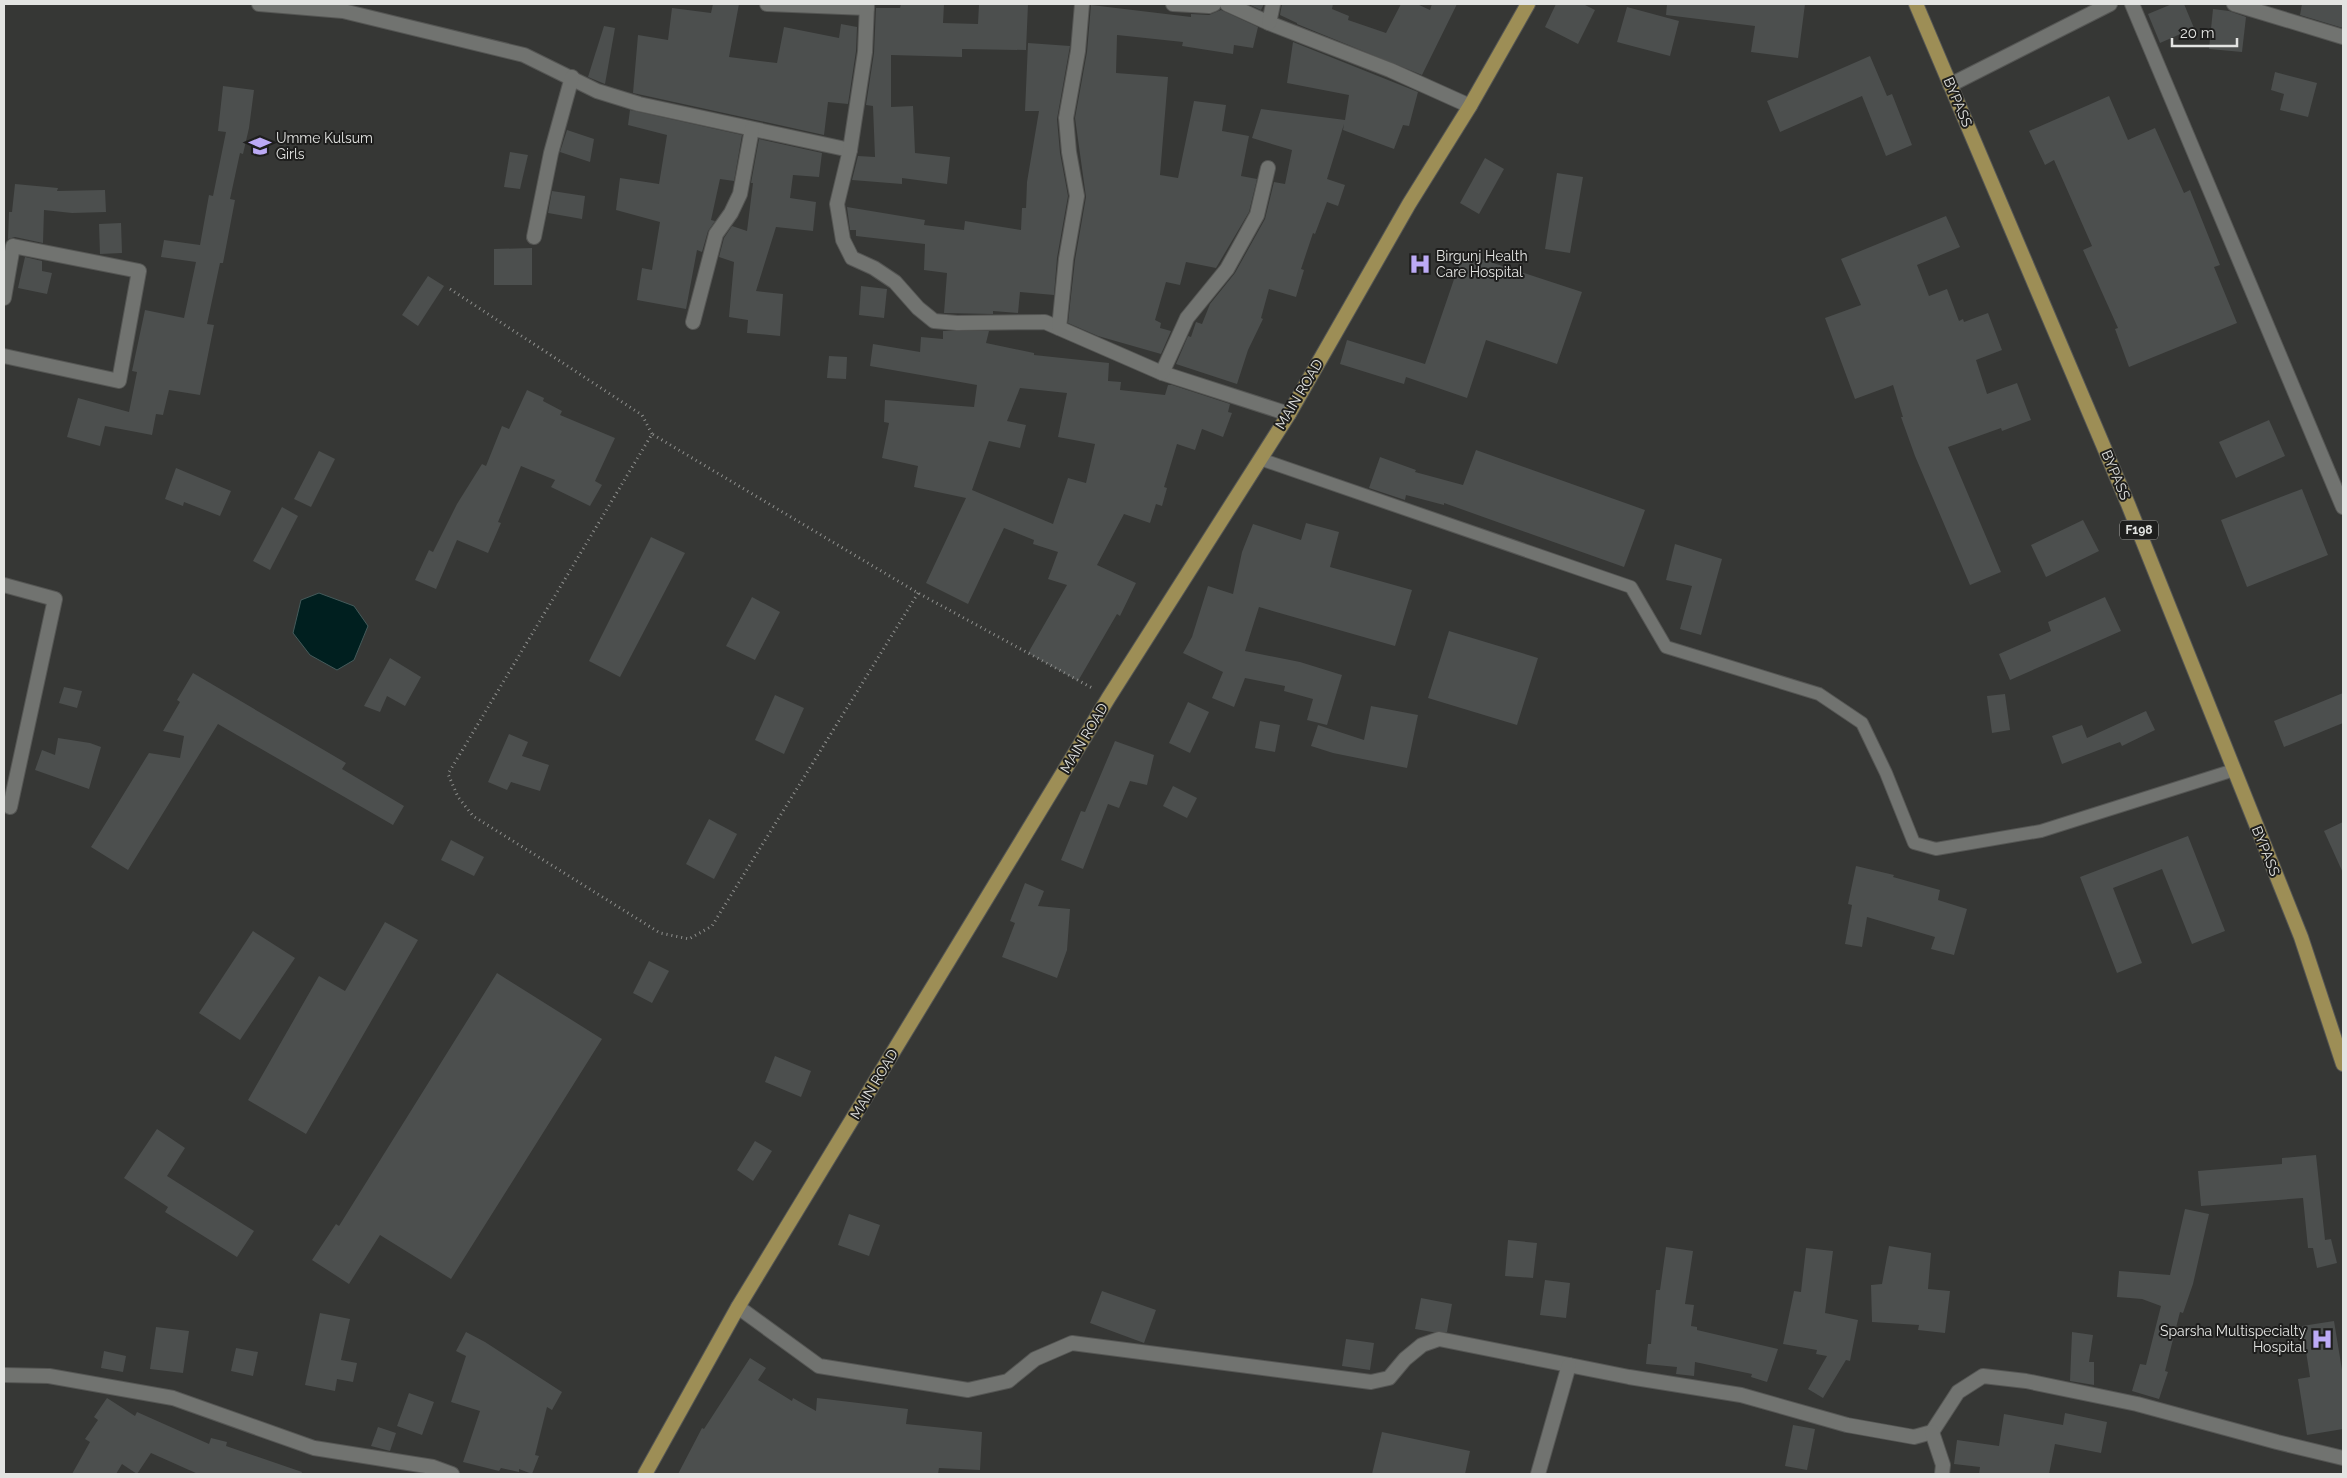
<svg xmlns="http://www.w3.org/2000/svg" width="2347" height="1478" font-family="Raleway,sans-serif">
  <rect width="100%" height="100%" fill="#363735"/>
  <path fill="#001f1f" stroke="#445a5a" d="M319,593l35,13 14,20 -14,34 -17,10 -27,-15 -17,-22 8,-33z"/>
  <g fill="#4c4f4e" fill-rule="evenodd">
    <path d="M713,4h26l-10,53 48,6 7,-36 55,11 2,-14 16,3 -1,24 -8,53 -20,-2 -4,33 -191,-42 5,-58 30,5 4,-32 39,5z"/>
    <path d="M901,4h43l-1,19 35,1 1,-20h49l-2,46 -64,-1v8l-71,-2v52l22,-1 2,47 35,4 -3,27 -45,-6v6l-50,-4 6,-24 17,1 -2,-51 -7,-1 8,-52 2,-45h24z"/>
    <path d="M1248,4h16l-3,6z"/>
    <path d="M1282,4h51l-1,5 17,7 -1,4 38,13 15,-29h16l13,6 2,-6h25l-35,71 -125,-51v-1l-17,-8z"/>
    <path d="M1556,4h27l12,6 -17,34 -33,-17z"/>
    <path d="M1667,4h138l-7,54 -47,-6 4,-26 -89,-11z"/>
    <path d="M2172,4h12l10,24 -34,15 -12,-29z"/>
    <path d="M2302,4h41v24l-43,-13z"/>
    <path d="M1091,5l100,12v-3l18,1 12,-5 37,17 -5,21 -19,-3 -1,9 -51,-8 1,-4 -66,-7 -1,38 52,4 -8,98 18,3 16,-77 32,4 -4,26 27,5 -8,40 16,3 -8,33 -33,56 -30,-6 -6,23 -14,-3 -11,38 6,3 -1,5 11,3 -10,23 -63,-18 -30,-13 7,-63 11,-63 -11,-79 12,-66z"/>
    <path d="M1627,7l52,14 -9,35 -53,-14z"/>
    <path d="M2213,9l16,2 17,6 -4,35 -33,-3z"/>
    <path d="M604,26l11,2 -10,56 -17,-7z"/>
    <path d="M1293,42l125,50 -9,34 -6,-1 -9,24 -51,-19 1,-6 -17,55 18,6 -7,21 -11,-4 -12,32 -2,-1 -12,36 3,1 -8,27 -27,-8 -8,29 2,1 -15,31 -11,34 -61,-20 12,-28 3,1 5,-15 6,2 8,-20 25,-31 30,-54 9,-37 11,2 7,-34 -40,-12 9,-29 84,11 4,-25 -62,-12z"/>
    <path d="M1028,43l42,3 -13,73 3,34 8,43 -11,62 -3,37 -34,-3 -2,21 -25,-2v3l-49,-1 3,-40 -23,-3 1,-26 -69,-8v-6h-6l-3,-23 78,13 -1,5 40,5 1,-9 56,9 1,-22h4l1,-26 12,-71h-14z"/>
    <path d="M1870,56l17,40 5,-2 20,51 -26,11 -24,-60 -82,36 -13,-31z"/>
    <path d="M2275,72l42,11 -9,34 -28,-7 4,-16 -13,-4z"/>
    <path d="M223,86l31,4 -5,38 -6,26 -3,-1 -10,46 5,1 -12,63h-3l-13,61 7,1 -14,70 -31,-5 -6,25 -7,-1 -4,21 -47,-9 -5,20 -33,-9 11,-39 51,14 8,-40 -5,-1 13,-61 39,8 12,-56 -35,-5 3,-17 36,5 9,-50 4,1 13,-64 -8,-1z"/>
    <path d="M2109,96l19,44 27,-12 29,65 6,-3 30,75 -6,2 23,56 -108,44 -14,-38 3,-1 -35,-78 9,-4 -38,-86 -9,5 -16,-34z"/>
    <path d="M630,110l112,25 -8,46 -14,-2 -9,41 4,1 -7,10 -6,21 -5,-2 -11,59 -49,-9 5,-32 10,2 8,-48 -44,-12 4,-32 39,6 8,-49 -39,-10z"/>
    <path d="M567,130l27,9 -4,23 -30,-10z"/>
    <path d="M759,139l63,14 -3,24 -26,-2 -3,23 26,4 -3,29 -37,-4 -20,64 27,3 -3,42 -33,-3 1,-13 -19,-3 5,-55 -15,-5 5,-19 8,-12 15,5 6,-48h-2z"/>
    <path d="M510,152l18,3 -8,34 -16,-2z"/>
    <path d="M1485,158l19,11 -25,45 -19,-11z"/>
    <path d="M1557,173l26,4 -13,76 -25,-4z"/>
    <path d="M15,184l43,4 -1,3 48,-1 1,22 -34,1 -28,-3 -1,33 -28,-6 -7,2 1,-27h3z"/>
    <path d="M552,191l33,5 -3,23 -34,-6z"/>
    <path d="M1946,216l14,31 -43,18 12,31 18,-7 12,32 4,-2 1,3 24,-9 14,37 -26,10 11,34 30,-11 14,37 -29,11 -1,-3 -53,19 53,125 -31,13 -55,-129 -14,-39h2l-10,-32 -38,14 -30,-81 36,-13 -20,-46z"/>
    <path d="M121,223l1,30 -22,1 -1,-30z"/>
    <path d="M532,248v37h-38v-36z"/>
    <path d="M1463,253l119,39 -25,72 -71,-24 -19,58 -61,-21 -2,7 -64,-20 7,-24 78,24z"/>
    <path d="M25,257l17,4v10l10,2 -5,21 -29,-6z"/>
    <path d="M428,276l16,10 -26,40 -16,-11z"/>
    <path d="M861,286l26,3 -3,29 -25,-3z"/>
    <path d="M943,331h46l-3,12 48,10v2l75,8 -1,18 13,1 -1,8 45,5 3,-10h4l58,19 -2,8 4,1 -9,24 -21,-8 -7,21 -18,-6 -13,43 3,1 -5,18 -6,-2 -6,19 -26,-9 -27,51 39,18 -16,33 -3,-2 -39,67 -50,-28 39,-68 -19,-6 10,-27 -25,-8 1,-4 -30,-12 -36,76 -42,-21 40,-85 -52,-11 4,-21 -36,-8 7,-35 -5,-1 1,-22 89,7 3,-22 -107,-19 3,-22 47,8 1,-15 22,2zM1020,388l47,5 -9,44 37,7 -9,39 -18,-5 -15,46 -81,-34 17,-49 31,7 6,-23 -19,-4z"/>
    <path d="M829,356l18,1 -1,22 -19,-1z"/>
    <path d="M527,390l17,8 -1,3 19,10 -2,4 55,23 -20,43 7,4 -12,21 -39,-19 4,-7 -34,-14 -23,56 3,1 -13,30 -31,-13 -21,49 -21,-9 14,-30 4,2 24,-48 25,-40 4,2 16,-40 7,3z"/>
    <path d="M2269,420l16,36 -49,22 -17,-36z"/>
    <path d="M1476,450l169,60 -21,57 -180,-64v2l-38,-10 -1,5 -36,-12 11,-31 36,13 -1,2 48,13z"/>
    <path d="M319,451l16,8 -24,48 -17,-8z"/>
    <path d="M176,468l55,23 -11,25 -36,-14 -1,4 -18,-7z"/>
    <path d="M2302,489l26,66 -81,32 -26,-67z"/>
    <path d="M282,507l16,9 -28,54 -17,-9z"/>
    <path d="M2083,520l16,31 -53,26 -15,-32z"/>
    <path d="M1306,523l33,9 -9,35 82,23 -17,56 -136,-39 -14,44 55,11 42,13 -15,50 -20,-5 6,-21 -29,-8 1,-5 -40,-8 -11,29 -22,-9 11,-26 -40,-19 9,-16 16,-51 25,8 9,-42 11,-28 48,16z"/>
    <path d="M651,537l34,16 -65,124 -31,-16z"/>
    <path d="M1675,544l47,15 -21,76 -21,-6 12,-43 -26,-6z"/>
    <path d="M752,597l28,15 -25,48 -29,-14z"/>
    <path d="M2105,597l16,34 -111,49 -11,-26 52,-23 -3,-9z"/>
    <path d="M1449,631l89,27 -21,67 -89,-27z"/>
    <path d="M390,658l31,19 -16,29 -18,-10 -7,16 -16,-6z"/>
    <path d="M193,673l153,90 -4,6 62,37 -11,19 -175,-101 -90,146 -37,-23 58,-94 31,5 4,-22 -21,-5 17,-29 -3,-2z"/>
    <path d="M64,687l18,4 -5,17 -18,-5z"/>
    <path d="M2343,693v30l-59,24 -10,-26z"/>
    <path d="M2005,694l5,36 -18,3 -5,-37z"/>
    <path d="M775,695l29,13 -20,46 -29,-14z"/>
    <path d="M1188,702l21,10 -19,41 -21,-10z"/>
    <path d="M1371,706l47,9 -11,53 -74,-15 -22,-7 7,-21 46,15z"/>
    <path d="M2146,711l9,19 -33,16 -2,-4 -58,22 -10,-28 30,-11 5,13z"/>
    <path d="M1260,721l20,4 -5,27 -20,-4z"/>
    <path d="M509,734l19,8 -6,14 27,9 -9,26 -29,-9 -4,8 -19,-8z"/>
    <path d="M58,738l32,5 11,4 -12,42 -54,-19 7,-20 13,5z"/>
    <path d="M1115,741l39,14 -7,30 -17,-4 -11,27 -11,-4 -25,65 -22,-9 20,-49 4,1z"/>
    <path d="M1173,786l24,12 -10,20 -24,-12z"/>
    <path d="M709,819l28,15 -23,45 -28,-15z"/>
    <path d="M2343,822v51l-19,-42z"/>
    <path d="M2188,836l37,95 -33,13 -30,-75 -49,19 29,75 -25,10 -37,-96z"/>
    <path d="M451,840l33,17 -10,19 -33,-16z"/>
    <path d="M1856,866l38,9 -1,2 47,13 -2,10 29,9 -13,46 -23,-6 4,-12 -68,-20 -5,30 -17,-3 7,-39 -4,-1z"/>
    <path d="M1025,883l19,8 -6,15 32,3 -3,41 -10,28 -55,-21 13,-34 -5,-2z"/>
    <path d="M385,922l33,18 -112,194 -58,-34 71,-124 26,15z"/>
    <path d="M253,931l42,27 -55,82 -41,-27z"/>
    <path d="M649,961l20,10 -17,32 -19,-10z"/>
    <path d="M497,973l105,66 -151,240 -71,-44 -31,49 -37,-24 24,-36 3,2z"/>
    <path d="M775,1056l36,15 -10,26 -36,-15z"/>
    <path d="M157,1129l28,19 -18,28 87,55 -17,26 -72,-45 3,-5 -44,-29z"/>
    <path d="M755,1141l17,10 -19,30 -16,-11z"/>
    <path d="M2316,1155l9,85 6,-1 6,24 -20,5 -4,-20h-5l-5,-50 -102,8 -3,-35 84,-7v-6z"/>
    <path d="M2185,1209l24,5 -16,70 -10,29 -3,-1 -15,59 3,1 -9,27 -27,-8 8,-27 6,1 15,-59 -19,-7 -25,-2 2,-26 51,4z"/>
    <path d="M849,1214l31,11 -11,31 -31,-11z"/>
    <path d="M1508,1240l29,3 -4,35 -28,-2z"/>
    <path d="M1889,1246l42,7 -3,36 22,2 -5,42 -27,-3 1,-5 -47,-3 -1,-37 11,-1z"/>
    <path d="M1666,1247l27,4 -8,53 9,1 -3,21 6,1v3l81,19 -11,33 -16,-5 1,-3 -57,-12 -1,14 -18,-2 1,-7 -31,-3 2,-20h3l5,-54h4z"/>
    <path d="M1806,1248l27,3 -8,62 33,7 -8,41 -4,-1 -23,38 -15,-9 19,-33 -11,-2 1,-4 -34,-6 11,-53 7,1z"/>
    <path d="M1545,1280l25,3 -4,35 -26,-3z"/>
    <path d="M1102,1291l54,19 -12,33 -54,-20z"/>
    <path d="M1421,1298l31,6 -5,28h-15l-17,-3z"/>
    <path d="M320,1313l30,6 -9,41 16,3 -4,19 -16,-3 -2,12 -30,-6z"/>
    <path d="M2334,1321l9,55v53l-36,6 -9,-56 12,-2 -8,-51z"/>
    <path d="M156,1327l33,4 -6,42 -33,-4z"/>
    <path d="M466,1332l19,10 77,50 -10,18 -5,-3 -12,48 4,1 -7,18 -13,-5v3l-18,-4 -2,3 -36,-9 17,-51 -29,-9 15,-46 -10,-5z"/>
    <path d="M2072,1332l21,3 -4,27h5v23l-24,-4z"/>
    <path d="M1346,1339l28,4 -4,27 -28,-4z"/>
    <path d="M236,1348l22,4 -5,24 -22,-5z"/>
    <path d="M104,1351l22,5 -3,16 -22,-4z"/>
    <path d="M750,1358l16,10 -8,12 34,21 1,-3 23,13 1,-13 91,11 -2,15 76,8 -2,38 -41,-2 -1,6h-260l24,-46 2,1z"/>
    <path d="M409,1393l25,9 -12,33 -25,-9z"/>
    <path d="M107,1398l28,18 2,-4 72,32 2,-6 16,4 -1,4 76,26 -1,2h-103l-47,-21 -14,21 -15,-10 -6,10h-44l18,-32 -5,-3 13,-19 -4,-3z"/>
    <path d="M2065,1413l42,9 -6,31 -46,-9 -6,30h-70l1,-7 -26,-3 3,-24 42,6 5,-32 59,11z"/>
    <path d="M1793,1425l22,4 -8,41 -22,-4z"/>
    <path d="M378,1427l18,6 -6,18 -19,-5z"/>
    <path d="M1382,1432l88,19 -5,23h-93z"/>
  </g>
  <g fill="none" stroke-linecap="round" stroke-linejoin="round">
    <g stroke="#555654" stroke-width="14">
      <path id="service" d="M1260,459l371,128 35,60 153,47 43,29 24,50 28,70 22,6 105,-18 193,-61"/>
    </g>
    <g stroke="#555654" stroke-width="16">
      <g id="minor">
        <path d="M259,4l84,7 181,44 73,36 42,13 211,46"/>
        <path d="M767,4l100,4"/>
        <path d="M867,4l-2,48 -15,98 -13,54 6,36 9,18 22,10 21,14 23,26 16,13 23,2 88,-1 117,51 127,41"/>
        <path d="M1173,4l36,2 5,-2"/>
        <path d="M1227,4l42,19 121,47 80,36"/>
        <path d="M2132,4l211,503"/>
        <path d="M2234,4l109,33"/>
        <path d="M1269,23l4,-19"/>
        <path d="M1950,85l160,-81"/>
        <path d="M534,237l17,-84 21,-76"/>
        <path d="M4,298l9,-52 126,25 -20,110 -115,-25"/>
        <path d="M693,322l23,-88 15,-21 9,-19 12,-65"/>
        <path d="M1059,328l7,-69 11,-63 -8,-44 -3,-34 12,-67 4,-47"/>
        <path d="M1162,373l25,-55 40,-49 30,-54 11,-47"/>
        <path d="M4,585l51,14 -45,208"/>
        <path d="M738,1307l81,59 149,24 40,-9 27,-22 37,-16 299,39 18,-4 16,-19 17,-14 17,-6 190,38 112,18 106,30 67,12 18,-5 26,-40 25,-16 43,5 111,23 140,38 66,16"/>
        <path d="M4,1375l45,1 124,22 141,50 119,19 19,7"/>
        <path d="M1932,1432l11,33 -1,9"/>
        <path d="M1538,1474l31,-109"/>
      </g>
    </g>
    <g stroke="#555654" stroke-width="16">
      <g id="primary">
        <path d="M1916,4l212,500 173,433 42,127"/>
        <path d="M645,1474l93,-167 371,-610 180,-283 120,-210 61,-98 58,-102"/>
      </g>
    </g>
    <g stroke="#8e8f8d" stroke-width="3" stroke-dasharray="1 4" stroke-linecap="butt">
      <path d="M450,289l192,126 10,19"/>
      <path d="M918,593l-206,333 -23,13 -29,-6 -187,-117 -15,-19 -10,-23 204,-340 266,159 176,96"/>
    </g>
    <use href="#service" stroke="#717370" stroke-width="12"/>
    <use href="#minor" stroke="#717370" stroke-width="14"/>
    <use href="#primary" stroke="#9d8e56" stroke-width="14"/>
  </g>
  <defs>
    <g id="school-bare" transform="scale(1.725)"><path d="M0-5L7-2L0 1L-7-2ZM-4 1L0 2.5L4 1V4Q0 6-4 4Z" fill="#bcaaf5" stroke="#1e1e1d" stroke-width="2.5" paint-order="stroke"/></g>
    <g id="hospital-bare" transform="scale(1.725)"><path d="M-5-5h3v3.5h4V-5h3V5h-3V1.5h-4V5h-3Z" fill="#bcaaf5" stroke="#1e1e1d" stroke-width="2.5" paint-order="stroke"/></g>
  </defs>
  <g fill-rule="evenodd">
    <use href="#school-bare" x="260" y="146"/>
    <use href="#hospital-bare" x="1420" y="264"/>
    <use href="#hospital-bare" x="2322" y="1339"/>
  </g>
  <g text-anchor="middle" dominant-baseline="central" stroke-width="4" stroke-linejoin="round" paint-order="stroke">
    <rect fill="#1e1e1d" stroke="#a8a9a7" stroke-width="1" x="2120" y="520.5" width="38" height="19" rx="4"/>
    <g font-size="12" font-weight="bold" fill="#e3e4e2">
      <text x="2139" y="530">F198</text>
    </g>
    <g font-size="14" fill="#e3e4e2" stroke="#1e1e1d">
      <text transform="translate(1958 102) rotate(67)">BYPASS</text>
      <text transform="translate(1299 394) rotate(-59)">MAIN ROAD</text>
      <text transform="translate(2116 475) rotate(67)">BYPASS</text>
      <text transform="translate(1084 738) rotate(-59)">MAIN ROAD</text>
      <text transform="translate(2266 851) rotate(68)">BYPASS</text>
      <text transform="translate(874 1084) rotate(-59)">MAIN ROAD</text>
    </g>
    <g font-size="14" fill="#e3e4e2" stroke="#1e1e1d" text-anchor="start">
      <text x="276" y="138">Umme Kulsum<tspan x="276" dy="16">Girls</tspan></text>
      <text x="1436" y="256">Birgunj Health<tspan x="1436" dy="16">Care Hospital</tspan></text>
      <text x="2306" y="1331" text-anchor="end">Sparsha Multispecialty<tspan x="2306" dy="16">Hospital</tspan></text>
    </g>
  </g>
  <rect width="2347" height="1478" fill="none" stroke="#e3e4e2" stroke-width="10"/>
  <path d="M2172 38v8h65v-8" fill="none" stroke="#e3e4e2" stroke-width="2.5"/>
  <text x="2180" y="38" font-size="15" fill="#e3e4e2" stroke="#1e1e1d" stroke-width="4" paint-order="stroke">20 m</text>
</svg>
